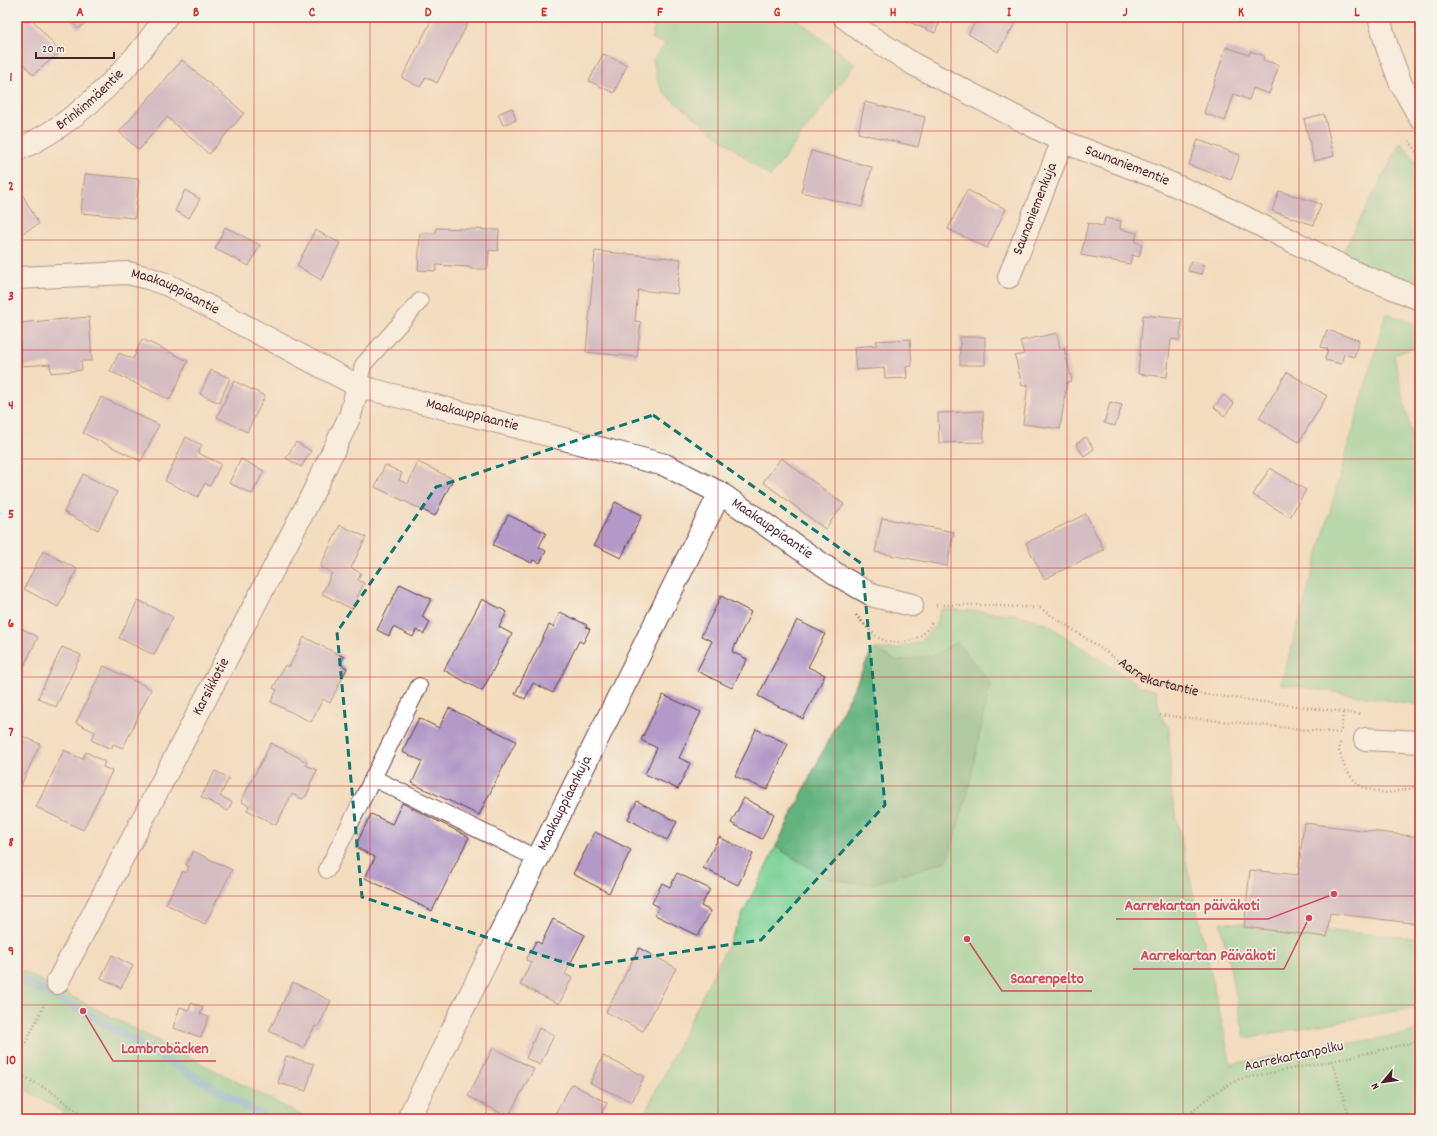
<svg xmlns="http://www.w3.org/2000/svg" width="1437" height="1136" font-family="Dekko,sans-serif">
  <rect width="100%" height="100%" fill="#f7f3e8"/>
  <filter id="ink" filterUnits="userSpaceOnUse"><feTurbulence type="fractalNoise" baseFrequency=".025" numOctaves="2"/><feDisplacementMap in="SourceGraphic" scale="8" xChannelSelector="R" yChannelSelector="G"/><feConvolveMatrix kernelMatrix="1 2 1 2 8 2 1 2 1" color-interpolation-filters="sRGB"/></filter>
  <filter id="wash" filterUnits="userSpaceOnUse"><feTurbulence type="fractalNoise" baseFrequency=".012" numOctaves="4" result="noise"/><feDisplacementMap in="SourceGraphic" scale="16" xChannelSelector="R" yChannelSelector="G"/><feGaussianBlur stdDeviation="0.9" result="paint"/><feColorMatrix in="noise" values="0 0 0 0 0 0 0 0 0 0 0 0 0 0 0 0 0 1.4 0 .05"/><feComposite in="paint" operator="in"/></filter>
  <g filter="url(#wash)">
    <rect width="100%" height="100%" fill="#f3ddbf"/>
    <g fill="#78d095" stroke="#617860">
      <path d="M657,17h137l61,47 -85,113 -105,-83 -7,-12 -5,-23 13,-15 -15,-5z"/>
      <path d="M1401,142l19,26v122l-79,-34z"/>
      <path d="M1386,313l34,13v19l-26,10 26,120v230l-139,-21z"/>
      <path d="M941,609l75,5 29,9 95,63 16,5 4,24 9,13 2,65 60,271 189,-33v88h-778l231,-470h22l26,-8 14,-15z"/>
      <path d="M1220,922l200,16v69l-175,31z"/>
      <path d="M17,968l292,151h-234l-58,-34z"/>
    </g>
    <path fill="#62b27e" stroke="#566854" d="M957,642l33,41 -22,109 -21,69 -76,23 -23,-2 -26,-6 -46,-29 97,-198 26,12 35,-6z"/>
    <g fill="none" stroke-linecap="round" stroke-linejoin="round">
      <path stroke="#67b0df" stroke-width="8" d="M17,978l66,33 184,108"/>
    </g>
    <g id="blocks">
      <g fill="#b299c7">
        <path d="M17,17h13l30,35 -27,23 -16,-19z"/>
        <path d="M68,17h24l-14,12z"/>
        <path d="M433,17h38l-34,66 -11,-6 -6,10 -18,-9z"/>
        <path d="M903,17h39l-7,16 -33,-14z"/>
        <path d="M978,17h41l-21,35 -30,-18z"/>
        <path d="M1226,47l23,8 1,-4 14,5 -1,4 16,5 -10,29 -16,-6 -4,12 -15,-6 -9,27 -21,-8z"/>
        <path d="M603,54l24,11 -13,28 -25,-12z"/>
        <path d="M182,60l62,53 -35,41 -42,-37 -28,33 -20,-18z"/>
        <path d="M865,102l60,15 -7,30 -60,-14z"/>
        <path d="M512,108l4,12 -13,5 -5,-11z"/>
        <path d="M1324,114l10,42 -20,5 -10,-42z"/>
        <path d="M1198,140l42,15 -9,25 -42,-15z"/>
        <path d="M811,151l61,16 -10,40 -61,-15z"/>
        <path d="M85,174l54,5 -4,39 -54,-5z"/>
        <path d="M185,190l15,9 -11,19 -14,-7z"/>
        <path d="M967,190l39,19 -19,39 -39,-19z"/>
        <path d="M1279,191l42,13 -7,21 -42,-14z"/>
        <path d="M22,194l17,30 -22,12v-40z"/>
        <path d="M1105,218l16,3 -1,8 17,4 -2,9 7,2 -3,13 -7,-2 -2,9 -49,-9 7,-32 15,3z"/>
        <path d="M225,227l35,18 -11,21 -34,-17z"/>
        <path d="M436,228l63,2 -1,21 -9,-1 -1,17 -2,2h-15l-2,-2 -33,-2v6l-18,-1 2,-37h16z"/>
        <path d="M315,230l25,13 -19,37 -24,-14z"/>
        <path d="M595,251l86,8 -4,35 -39,-4 -3,31 6,1 -4,35 -51,-5z"/>
        <path d="M1191,261l13,4 -2,9 -14,-3z"/>
        <path d="M1143,315l39,4 -2,21 -9,-1 -4,38 -29,-3z"/>
        <path d="M89,317l3,44h-11l1,9 -31,3 -1,-9 -28,2 -4,-43z"/>
        <path d="M1327,330l32,10 -5,17 -10,-3 -3,10 -16,-4 3,-11 -7,-2z"/>
        <path d="M1057,333l3,16 4,-1 8,33 -5,1 -7,47 -37,-5 5,-40 -6,2 -7,-30 9,-2 -4,-13z"/>
        <rect x="960" y="337" width="25" height="28"/>
        <path d="M142,339l46,22 -18,39 -60,-29 9,-18 14,6z"/>
        <path d="M910,339l2,27 -6,1 1,11 -22,1 -1,-11 -28,2 -2,-23 23,-2 -1,-4z"/>
        <path d="M211,370l19,8 -11,25 -19,-9z"/>
        <path d="M1287,372l40,24 -28,46 -40,-24z"/>
        <path d="M234,381l31,15 -18,36 -30,-15z"/>
        <path d="M1224,395l10,9 -10,12 -10,-9z"/>
        <path d="M101,397l58,28 -18,36 -58,-28z"/>
        <path d="M1110,402l12,3 -7,21 -11,-3z"/>
        <path d="M983,411l1,31 -45,1 -1,-30z"/>
        <path d="M186,437l16,8 -4,8 23,11 -11,22 -5,-3 -7,14 -33,-16z"/>
        <path d="M1086,437l8,12 -10,7 -8,-12z"/>
        <path d="M296,442l15,9 -10,16 -15,-9z"/>
        <path d="M781,458l63,46 -19,25 -62,-47z"/>
        <path d="M241,459l23,12 -12,23 -23,-11z"/>
        <path d="M418,462l35,17 -18,37 -60,-29 10,-22 17,8 -3,7 9,4z"/>
        <path d="M1270,468l36,22 -16,27 -37,-22z"/>
        <path d="M83,474l34,18 -19,38 -34,-18z"/>
        <path d="M615,502l27,13 -21,43 -27,-13z"/>
        <path d="M1086,514l18,36 -60,29 -18,-36z"/>
        <path d="M508,515l38,18 -7,14 7,4 -6,12 -7,-3 -1,3 -39,-18z"/>
        <path d="M882,518l72,14 -7,34 -72,-14z"/>
        <path d="M340,525l26,12 -15,31 10,5 -3,7 6,3 -12,26 -30,-15 10,-21 -12,-6z"/>
        <path d="M43,551l34,18 -19,38 -34,-18z"/>
        <path d="M400,584l31,15 -9,18 8,5 -6,12 -8,-4 -3,7 -20,-10 -4,9 -12,-6z"/>
        <path d="M721,596l30,16 -19,40 15,7 -15,29 -35,-17 15,-30 -11,-5z"/>
        <path d="M482,599l25,13 -8,15 13,7 -30,57 -38,-21z"/>
        <path d="M138,600l35,17 -19,38 -35,-17z"/>
        <path d="M560,612l27,13 -1,2 4,2 -7,14 -4,-2 -26,52 -20,-10 -8,16 -10,-5 34,-69 4,2z"/>
        <path d="M797,620l28,14 -17,33 17,8 -22,44 -45,-23z"/>
        <path d="M17,626l21,11 -21,43z"/>
        <path d="M304,637l40,20 -4,7 7,4 -17,35 -7,-4 -12,23 -40,-20 6,-12 -4,-2 12,-23 4,2z"/>
        <path d="M62,647l19,8 -25,52 -18,-9z"/>
        <path d="M104,666l47,23 -28,59 -10,-4 -2,5 -20,-9 4,-8 -19,-9z"/>
        <path d="M663,695l38,17 -22,46 11,5 -12,26 -33,-15 12,-26 -16,-8z"/>
        <path d="M449,708l67,33 -37,74 -67,-32 10,-22 -20,-9 17,-34 20,10z"/>
        <path d="M756,729l32,15 -21,46 -32,-14z"/>
        <path d="M20,735l20,9 -23,50v-53z"/>
        <path d="M271,743l36,19 -1,3 11,5 -7,14v4l-4,8 -4,3 -10,-5 -16,31 -29,-15 2,-4 -8,-5z"/>
        <path d="M64,750l18,9 4,-7 19,10 -2,5 9,4 -29,59 -47,-23z"/>
        <path d="M215,771l14,7 -9,18 12,6 -4,9 -27,-14z"/>
        <path d="M744,798l30,16 -12,25 -31,-16z"/>
        <path d="M637,801l40,21 -10,18 -39,-21z"/>
        <path d="M402,803l67,34 -37,74 -67,-33 10,-21 -20,-10 16,-33 21,10z"/>
        <path d="M1304,823l116,14v87l-90,-11 -3,24 -83,-10 6,-57 48,5z"/>
        <path d="M595,832l36,18 -22,43 -36,-19z"/>
        <path d="M719,837l34,17 -15,31 -35,-17z"/>
        <path d="M193,851l39,19 -27,54 -39,-20 17,-33 3,2 3,-6 -3,-2z"/>
        <path d="M677,873l33,16 -9,17 10,5 -13,25 -43,-21 4,-8 -7,-4 10,-20 8,4z"/>
        <path d="M553,919l32,16 -20,39 7,4 -13,26 -39,-19 11,-23 -5,-2 10,-19 5,3z"/>
        <path d="M639,948l37,20 -33,63 -37,-19z"/>
        <path d="M112,955l21,11 -12,22 -20,-10z"/>
        <path d="M293,982l38,19 -13,26 -3,-1 -12,22 -34,-17z"/>
        <path d="M191,1003l12,4 -3,7 9,3 -8,20 -28,-9 7,-21 9,3z"/>
        <path d="M539,1028l15,7 -14,30 -14,-7z"/>
        <path d="M493,1048l41,21 -26,48 -40,-21z"/>
        <path d="M286,1056l28,8 -8,27 -28,-8z"/>
        <path d="M603,1056l41,20 -12,26 -42,-19z"/>
        <path d="M572,1084l35,19 -9,16h-46z"/>
      </g>
    </g>
  </g>
  <g filter="url(#ink)">
    <use href="#blocks" fill-opacity="0" stroke="#633c41" stroke-width="1"/>
    <g fill="none" stroke-linecap="round" stroke-linejoin="round">
      <g stroke="#633c41" stroke-width="18">
        <g id="lane">
          <path d="M358,386l5,-21 57,-64"/>
          <path d="M373,778l165,81"/>
          <path d="M327,870l92,-184"/>
        </g>
      </g>
      <g stroke="#633c41" stroke-width="24">
        <g id="street">
          <path id="s2" d="M844,17l18,14 51,33 151,78 87,33 61,26 146,73 62,25"/>
          <path id="s3" d="M1009,277l48,-122 7,-13"/>
          <path id="s4" d="M17,278l111,-5 20,5 20,7 190,101 307,79 55,28 119,83 35,20 38,9"/>
          <path d="M1365,739l55,3"/>
          <path id="s5" d="M57,983l254,-486 39,-81 8,-30"/>
          <path id="s6" d="M410,1115l310,-622"/>
        </g>
      </g>
      <g stroke="#633c41" stroke-width="24">
        <g id="secondary">
          <path d="M1379,17l8,30 14,37 19,34"/>
          <path id="s7" d="M17,150c47,-20 86,-56 119,-94 11,-12 20,-26 30,-39"/>
        </g>
      </g>
      <g stroke="#633c41" stroke-width="2.5" stroke-dasharray="1 3" stroke-linecap="butt">
        <path d="M1414,17l6,20"/>
        <path d="M1409,141l11,16"/>
        <path id="s1" d="M936,605h46l58,3 59,39 46,33 57,14 158,20"/>
        <path d="M856,615c6,7 13,15 20,21 18,13 48,6 56,-15"/>
        <path d="M1160,715l181,18"/>
        <path d="M1341,730l2,-18"/>
        <path d="M1340,743l-1,8 6,17 8,11 10,9 24,5 22,-4 11,-5"/>
        <path d="M17,1061l28,-58"/>
        <path d="M1332,1061l18,58"/>
        <path d="M17,1073l35,19 34,27"/>
        <path d="M1183,1119l27,-23 29,-17 93,-18 88,-20"/>
      </g>
      <use href="#lane" stroke="#fff" stroke-width="16"/>
      <use href="#street" stroke="#fff" stroke-width="22"/>
      <use href="#secondary" stroke="#fff" stroke-width="22"/>
    </g>
  </g>
  <path d="M0 0H1437V1136H0ZM653,415l209,149 23,241 -124,135 -183,27 -216,-70 -25,-265 99,-145z" fill="#f3ddbf" fill-opacity=".55" fill-rule="evenodd"/>
  <path fill="none" stroke="#0f766e" stroke-width="3" stroke-dasharray="8 5" stroke-linejoin="round" d="M653,415l209,149 23,241 -124,135 -183,27 -216,-70 -25,-265 99,-145z"/>
  <path fill="none" stroke="#d62828" stroke-width="1" stroke-opacity="0.55" d="M138,17v1102M254,17v1102M370,17v1102M486,17v1102M602,17v1102M718,17v1102M835,17v1102M951,17v1102M1067,17v1102M1183,17v1102M1299,17v1102M17,131h1403M17,240h1403M17,350h1403M17,459h1403M17,568h1403M17,677h1403M17,786h1403M17,896h1403M17,1005h1403"/>
  <g text-anchor="middle" dominant-baseline="central" stroke-width="3" stroke-linejoin="round" paint-order="stroke">
    <g font-size="15" fill="#4a1f2b" stroke="#f7f3e8">
      <text stroke="none"><textPath href="#s7" startOffset="89">Brinkinmäentie</textPath></text>
      <text stroke="none"><textPath href="#s2" startOffset="321">Saunaniementie</textPath></text>
      <text stroke="none"><textPath href="#s3" startOffset="73">Saunaniemenkuja</textPath></text>
      <text stroke="none"><textPath href="#s4" startOffset="162">Maakauppiaantie</textPath></text>
      <text stroke="none"><textPath href="#s4" startOffset="486">Maakauppiaantie</textPath></text>
      <text stroke="none"><textPath href="#s4" startOffset="810">Maakauppiaantie</textPath></text>
      <text stroke="none"><textPath href="#s1" startOffset="243">Aarrekartantie</textPath></text>
      <text stroke="none"><textPath href="#s5" startOffset="334">Karsikkotie</textPath></text>
      <text stroke="none"><textPath href="#s6" startOffset="348">Maakauppiaankuja</textPath></text>
      <text transform="translate(1294 1057) rotate(-12)">Aarrekartanpolku</text>
    </g>
  </g>
  <path fill="none" stroke="#d1495b" stroke-width="1.5" d="M1334 894L1268 919H1116M1309 918L1284 969H1133M967 939L1002 991H1092M83 1011L113 1061H216"/>
  <g fill="#d1495b" stroke="#f7f3e8" stroke-width="1.5">
    <circle cx="1334" cy="894" r="4"/>
    <circle cx="1309" cy="918" r="4"/>
    <circle cx="967" cy="939" r="4"/>
    <circle cx="83" cy="1011" r="4"/>
  </g>
  <g font-size="16" text-anchor="middle" font-weight="bold" fill="#d1495b" stroke="#f7f3e8" stroke-width="3" stroke-linejoin="round" paint-order="stroke">
    <text x="1192" y="910">Aarrekartan päiväkoti</text>
    <text x="1208" y="960">Aarrekartan Päiväkoti</text>
    <text x="1047" y="983">Saarenpelto</text>
    <text x="165" y="1053">Lambrobäcken</text>
  </g>
  <rect width="1437" height="1136" fill="none" stroke="#f7f3e8" stroke-width="44"/>
  <g transform="translate(1383 1082) rotate(241)" stroke="#f7f3e8" stroke-width="3" paint-order="stroke">
  <path d="M0-3L7 15L0 10L-7 15Z" fill="#4a1f2b"/>
  <text y="-6" font-size="11" font-weight="bold" text-anchor="middle" fill="#4a1f2b">N</text>
  </g>
  <path d="M36 52v6h78v-6" fill="none" stroke="#4a1f2b" stroke-width="2"/>
  <text x="42" y="52" font-size="12" fill="#4a1f2b" stroke="#f7f3e8" stroke-width="3" paint-order="stroke">20 m</text>
  <rect x="22" y="22" width="1393" height="1092" fill="none" stroke="#d62828" stroke-width="1.5"/>
  <g font-size="13" text-anchor="middle" font-weight="bold" fill="#d62828">
    <text x="80" y="16">A</text>
    <text x="196" y="16">B</text>
    <text x="312" y="16">C</text>
    <text x="428" y="16">D</text>
    <text x="544" y="16">E</text>
    <text x="660" y="16">F</text>
    <text x="777" y="16">G</text>
    <text x="893" y="16">H</text>
    <text x="1009" y="16">I</text>
    <text x="1125" y="16">J</text>
    <text x="1241" y="16">K</text>
    <text x="1357" y="16">L</text>
    <text x="11" y="81">1</text>
    <text x="11" y="190">2</text>
    <text x="11" y="300">3</text>
    <text x="11" y="409">4</text>
    <text x="11" y="518">5</text>
    <text x="11" y="627">6</text>
    <text x="11" y="736">7</text>
    <text x="11" y="846">8</text>
    <text x="11" y="955">9</text>
    <text x="11" y="1064">10</text>
  </g>
</svg>
